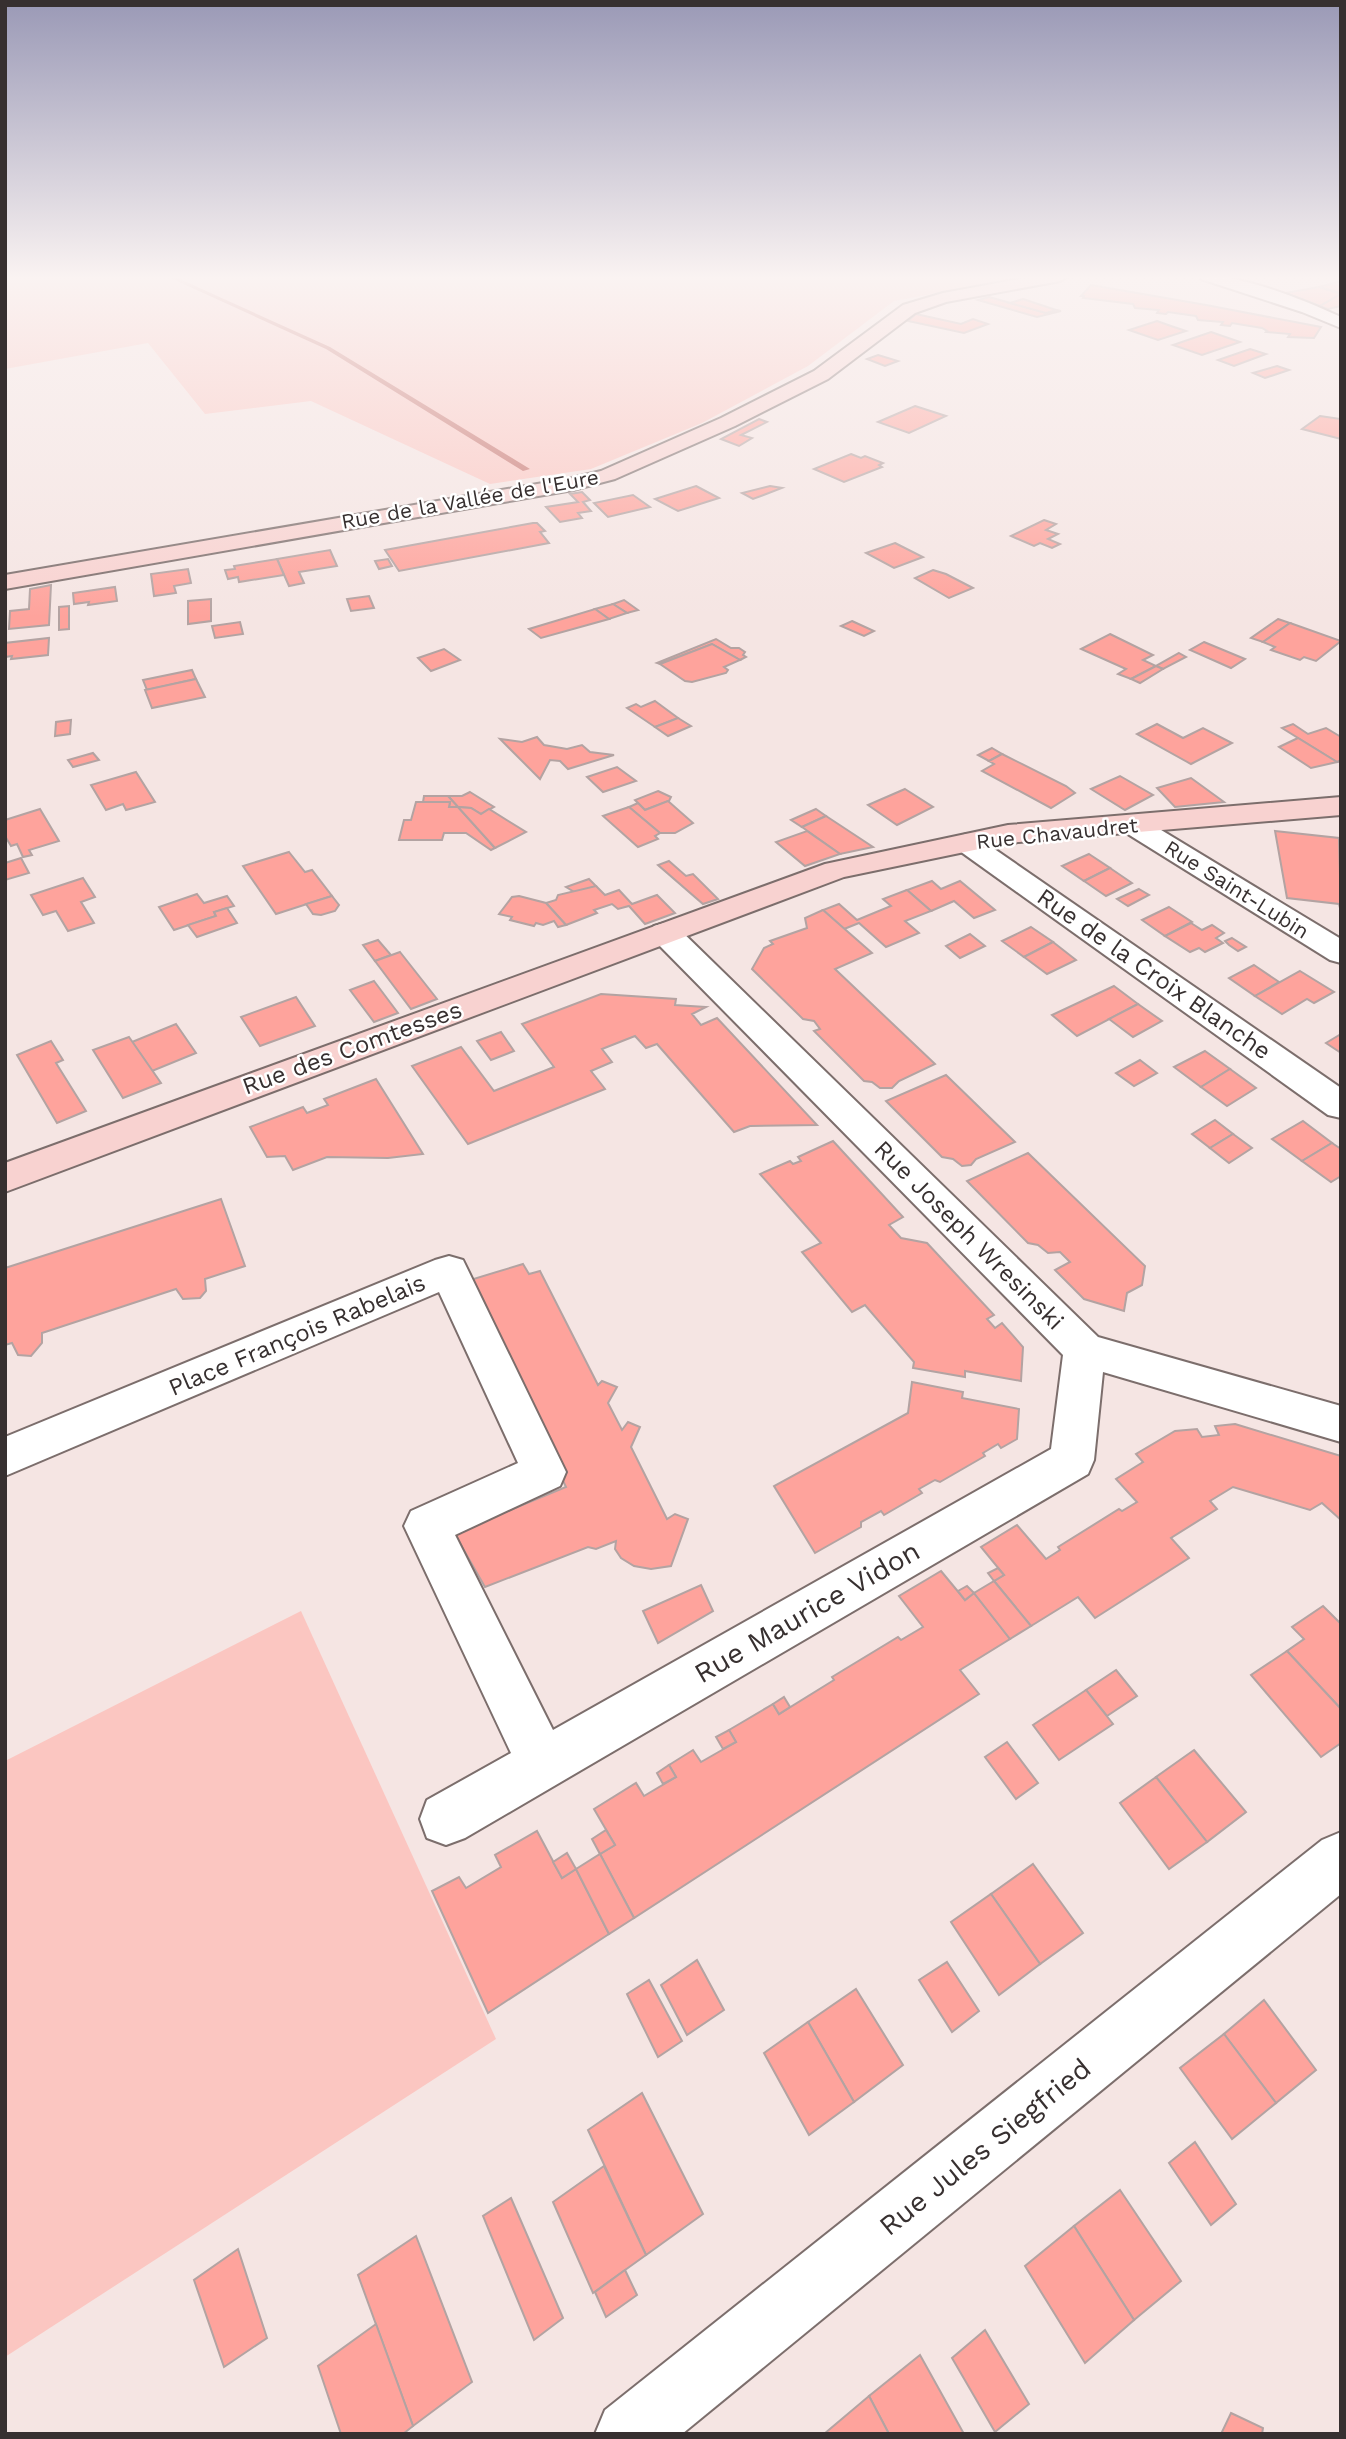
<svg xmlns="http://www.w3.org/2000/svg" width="1346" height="2439" font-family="'Work Sans',sans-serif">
  <rect width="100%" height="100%" fill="#f5e5e3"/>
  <g fill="#fbc6c1">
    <path d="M5,276h1022l-133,25 -86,65 -106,57 -111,46 -101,15 -179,-83 -106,13 -57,-71 -143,26z"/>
    <path d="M301,1611l195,428 -491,318v-596z"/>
  </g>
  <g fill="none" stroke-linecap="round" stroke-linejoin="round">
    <path fill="#c5706a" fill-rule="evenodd" d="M166,276h7l157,71 200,122 -7,2 -197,-122z"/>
  </g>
  <g fill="#fea39c" stroke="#b3a3a2" stroke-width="2">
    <path d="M1338,282h3v11l-22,-6z"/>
    <path d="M1091,285l115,20 115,22 -7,11 -26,-1 2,-3 -24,-2 1,-1 -5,-3 -30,-5 -2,3 -9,-1 2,-3 -25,-2 -2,-4 -28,-4 -2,2 -9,-1 2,-3 -24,-2 -2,-4 -50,-6 1,-2h-3z"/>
    <path d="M1319,287l22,7 -21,12 -35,-13z"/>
    <path d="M1341,294v12l-13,3 -8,-3z"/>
    <path d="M989,297l57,16 10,-3 5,1 -24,6 -59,-17z"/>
    <path d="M1023,299l33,11 -10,3 -36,-10z"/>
    <path d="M916,314l45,10 12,-5 15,5 -24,9 -56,-12z"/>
    <path d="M1157,321l14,5 15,5 -28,9 -29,-10z"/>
    <path d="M1211,332l29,10 -38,13 -29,-10z"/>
    <path d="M1250,349l16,5 -32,12 -16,-6z"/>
    <path d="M878,355l20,6 -13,5 -18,-7z"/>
    <path d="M1277,366l12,4 -24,8 -12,-5z"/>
    <path d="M915,406l31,10 -37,17 -31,-11z"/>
    <path d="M1320,416l21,3v20l-39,-10z"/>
    <path d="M759,419l8,3 -26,13 11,3 -13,8 -18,-7z"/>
    <path d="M851,454l10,4 4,-2 18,7 -4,2 3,2 -38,15 -30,-13z"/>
    <path d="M696,486l23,12 -41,13 -23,-12z"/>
    <path d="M770,486l12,2 -29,11 -11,-6z"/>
    <path d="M582,492l8,8 -7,2 8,9 -13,2 4,5 -22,4 -14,-15 32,-5 -8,-8z"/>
    <path d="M633,495l17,12 -42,10 -14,-14z"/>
    <path d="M1044,520l12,4 -10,6 12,4 -10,5 12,5 -8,4 -12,-5 -6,3 -23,-10z"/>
    <path d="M533,523h4l8,8 -5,1 9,11 -150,28 -14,-21z"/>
    <path d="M895,543l28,14 -29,11 -28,-15z"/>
    <path d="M330,550l7,16 -38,6 5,11 -15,3 -12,-27z"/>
    <path d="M277,559l7,16 -45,7 -1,-5 -10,2 -3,-9 10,-1 -1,-3z"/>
    <path d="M388,559l4,7 -13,3 -4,-8z"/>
    <path d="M188,569l3,14 -17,3 2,7 -22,3 -3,-22z"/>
    <path d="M933,570l13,4 27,14 -24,10 -34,-20z"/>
    <path d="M51,585l-2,40 -40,4 1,-18 19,-2 1,-20z"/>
    <path d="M115,587l2,14 -29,4 1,-3 -15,2 -1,-11z"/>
    <path d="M369,596l5,12 -23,3 -4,-12z"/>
    <path d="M211,599v22l-23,3v-23z"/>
    <path d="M624,600l14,10 -11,3 -14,-9z"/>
    <path d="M613,604l14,9 -18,6 -14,-10z"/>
    <path d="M69,606v23l-10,1v-23z"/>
    <path d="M595,609l14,10 -68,19 -12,-9z"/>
    <path d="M1278,619l12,4 -27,19 -12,-4z"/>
    <path d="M852,621l22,10 -10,5 -23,-10z"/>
    <path d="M240,622l3,12 -28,4 -3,-12z"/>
    <path d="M1290,623l51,18 -25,20 -12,-4 -4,3 -29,-10 4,-3 -12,-5z"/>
    <path d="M1110,634l43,21 -10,5 13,6 -25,13 -13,-5 8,-5 -45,-20z"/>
    <path d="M49,638l-1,17 -37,4 1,-3 -7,1v-14z"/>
    <path d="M716,639l15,9h8l6,4 -2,3 3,2 -6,3 -28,-16 -52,20 -3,-1z"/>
    <path d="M1204,642l41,17 -14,9 -41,-18z"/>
    <path d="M712,644l28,16 -16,7 4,3 -2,3 -34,9 -7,-1 -25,-17z"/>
    <path d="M444,649l16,11 -29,11 -13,-13z"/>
    <path d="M1179,653l7,4 -23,12 -7,-3z"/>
    <path d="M1156,666l7,3 -23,14 -9,-4z"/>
    <path d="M192,670l4,9 -49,11 -4,-10z"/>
    <path d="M196,679l9,18 -53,11 -7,-18z"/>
    <path d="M655,701l23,17 -23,9 -28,-19 9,-4 5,3z"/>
    <path d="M678,718l13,8 -23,10 -13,-9z"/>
    <path d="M71,720l-1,14 -15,2 1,-14z"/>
    <path d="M1157,724l26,14 20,-10 29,15 -41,21 -54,-30z"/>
    <path d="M1293,724l15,10 18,-6 15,9v23l-4,2 -55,-34z"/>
    <path d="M537,737l7,8 23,4 15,-4 8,7 24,3 -46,14 -8,-8 -10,-1 -10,19 -40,-40 22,3z"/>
    <path d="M1298,738l39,24 -26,6 -32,-21z"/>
    <path d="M992,748l10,6 -13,7 -11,-6z"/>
    <path d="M93,753l6,7 -26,7 -5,-7z"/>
    <path d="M1002,754l64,32 9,7 -24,15 -69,-37 12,-7 -5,-3z"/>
    <path d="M617,767l19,14 -33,11 -16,-15z"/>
    <path d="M136,772l19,30 -29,8 -3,-6 -17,6 -15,-25z"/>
    <path d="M1120,776l33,19 -28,15 -34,-21z"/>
    <path d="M1191,778l33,24 -49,5 -18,-19z"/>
    <path d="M905,789l28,18 -36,18 -29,-20z"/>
    <path d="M658,791l13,6 -2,4 -24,9 -10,-10z"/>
    <path d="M470,792l24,15 -13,7 -10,-6 -13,-1 -10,-11h14z"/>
    <path d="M424,796h24l10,11h-9l1,-5h-27z"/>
    <path d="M668,801l25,22 -18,10h-15l-31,-26 9,-4 7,7z"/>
    <path d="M416,802h34l-1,5h9l37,41 -4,2 -25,-17h-22l-2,7h-43l5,-20h7z"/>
    <path d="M458,807l13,1 10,6 8,-5 37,23 -31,16z"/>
    <path d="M629,807l31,26 -5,3 3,3 -20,8 -35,-31z"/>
    <path d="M40,809l19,32 -30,9 3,5 -9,2 -6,-13 -6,2 -6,-10v-16z"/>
    <path d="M816,809l10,7 -24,11 -11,-7z"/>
    <path d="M826,816l47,31 -33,7 -38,-27z"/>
    <path d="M807,831l33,23 -35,12 -29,-24z"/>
    <path d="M1275,831l64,7 2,74 -2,-8 -52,-6z"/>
    <path d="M289,852l16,20 7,-2 20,26 -56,18 -33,-48z"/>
    <path d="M1089,854l21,14 -26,13 -22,-15z"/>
    <path d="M21,858l8,15 -24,7v-17z"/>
    <path d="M669,861l17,15 7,-2 25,25 -15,5 -45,-39z"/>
    <path d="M1110,868l22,15 -26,13 -22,-15z"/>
    <path d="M83,878l12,19 -14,5 13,21 -26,8 -12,-20 -13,4 -12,-20z"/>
    <path d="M589,879l7,7 -20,7 -10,-6z"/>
    <path d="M932,881l9,8 19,-8 35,29 -21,8 -20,-17 -23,10 -24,-21z"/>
    <path d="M596,886l9,9 14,-5 13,14 25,-9 18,18 -30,11 -16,-18 -11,3 -6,-5 -18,6 3,3 -31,12 -20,-22 10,-3 2,-5z"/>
    <path d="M1139,889l10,6 -21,11 -11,-7z"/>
    <path d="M907,890l24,21 -26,10 14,12 -33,14 -27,-24 -15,6 -21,-19 16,-6 18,16 34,-14 -8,-7z"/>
    <path d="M197,894l7,9 23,-7 7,10 -20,6 2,4 -42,14 -15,-23z"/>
    <path d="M332,896l7,9 -4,6 -14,4 -8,-1 -7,-10z"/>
    <path d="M519,896l27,7 20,22 -8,2 -4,-6 -11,4 -7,-2 -2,3 -24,-6 2,-3 -13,-3 13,-17z"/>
    <path d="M1169,907l23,15 -27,14 -23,-16z"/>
    <path d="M227,908l10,15 -40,14 -9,-12 28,-9 -2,-4z"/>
    <path d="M823,910l49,43 -37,16 100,95 -36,17 -7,7h-12l-8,-6 -8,-1 -50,-50 6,-2 -6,-8 -11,-2 -51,-50 12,-21 9,-4 -3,-3 37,-13 -2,-10z"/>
    <path d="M1191,923l11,7 10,-5 12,8 -8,5 7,5 -18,9 -6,-4 -9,4 -25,-16z"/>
    <path d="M1031,927l22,15 -29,15 -22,-16z"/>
    <path d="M970,934l15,12 -25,12 -14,-12z"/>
    <path d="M1232,938l14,9 -8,4 -9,-6 -4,-4z"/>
    <path d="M378,940l13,15 -16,6 -12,-16z"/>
    <path d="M1053,942l23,18 -29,14 -23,-17z"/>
    <path d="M400,952l37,47 -26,10 -36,-48z"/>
    <path d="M1254,965l25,17 -24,14 -26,-18z"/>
    <path d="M1300,971l34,21 -20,11 -7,-4 -25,15 -27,-18z"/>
    <path d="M374,981l24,32 -24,9 -24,-32z"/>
    <path d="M1114,986l24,18 -61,32 -25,-21z"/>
    <path d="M601,994l75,5 -1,6 31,2 -14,7 9,11 16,-7 100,107 -67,1 -16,6 -77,-88 -11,4 -11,-12 -33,13 10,13 -21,9 14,18 -137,55 -56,-78 49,-19 33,44 60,-24 -32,-43z"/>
    <path d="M296,997l19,29 -55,20 -19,-29z"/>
    <path d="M1138,1004l24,17 -29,16 -24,-18z"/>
    <path d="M176,1024l20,29 -44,18 -20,-29z"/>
    <path d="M501,1032l13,19 -23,9 -14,-19z"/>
    <path d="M1341,1034v19l-15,-10z"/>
    <path d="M129,1037l32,46 -38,15 -30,-48z"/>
    <path d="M51,1041l12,19 -7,3 30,48 -29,12 -40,-68z"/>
    <path d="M1205,1051l25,18 -29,18 -27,-20z"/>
    <path d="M1140,1060l17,13 -23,13 -18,-13z"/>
    <path d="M1230,1069l26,19 -29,18 -26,-19z"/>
    <path d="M946,1075l69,67 -39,17 -5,6 -9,1 -9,-7 -11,-2 -56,-56z"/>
    <path d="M376,1079l47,75 -35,4 -61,-1 -34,13 -8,-14 -18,1 -17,-30 53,-20 4,6 21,-8 -4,-6z"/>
    <path d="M1215,1120l18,14 -23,14 -18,-14z"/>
    <path d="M1303,1121l29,22 -30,18 -30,-22z"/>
    <path d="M1233,1134l19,14 -23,15 -19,-15z"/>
    <path d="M833,1141l70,76 -14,8 12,13 26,5 67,72 -7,4 8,9 7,-5 21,24 -2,34 -56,-10v6l-52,-9 1,-6 -49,-57 -13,7 -50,-60 19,-9 -61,-69 30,-13 3,3 8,-3 -3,-4z"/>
    <path d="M1332,1143l9,6v27l-10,6 -29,-21z"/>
    <path d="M1028,1153l117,113 -3,19 -15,8 -3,18 -40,-12 -29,-29 15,-8 -10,-10 -12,1 -10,-8 -10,-2 -61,-62z"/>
    <path d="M221,1199l24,67 -40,13 1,12 -6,7 -17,1 -7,-10 -134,44v10l-11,13 -13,-1 -6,-12 -7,2v-77z"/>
    <path d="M523,1264l6,10 11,-3 58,114 4,-4 15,6 -9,16 14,27 6,-8 12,5 -9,20 36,72 8,-5 13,5 -17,47 -20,3 -17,-3 -13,-8 -6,-9 1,-8 -20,8 -8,-2 -103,40 -31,-54 112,-46 -96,-207z"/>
    <path d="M912,1382l51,10 -1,6 57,11 -2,30 -16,9 -3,-4 -15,9 2,3 -45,26 -5,-2 -16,9 3,4 -38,22 -3,-4 -20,11v5l-46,26 -41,-67 134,-73z"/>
    <path d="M1235,1424l106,32v64l-19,-17 -12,7 -77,-23 -23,14 7,8 -46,29 18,20 -94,60 -17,-21 -47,29 -37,-45 10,-6 -23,-28 36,-22 29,34 14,-9 -2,-3 61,-38 3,2 15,-9 -21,-23 27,-17 -7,-8 39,-23 22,-2 5,8 17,-2 -4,-9z"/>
    <path d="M998,1568l6,7 -10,6 -6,-8z"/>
    <path d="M941,1571l24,29 9,-7 36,46 -50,31 19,24 -345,224 -34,-64 15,-9 -21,-36 42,-26 8,13 32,-19 -7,-12 24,-15 8,12 35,-20 -7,-12 44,-26 6,10 55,-34 -2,-3 66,-40 3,3 22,-13 -24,-31z"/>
    <path d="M994,1581l37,45 -21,13 -36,-46z"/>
    <path d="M701,1585l12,26 -55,32 -15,-32z"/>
    <path d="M967,1586l7,7 -9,7 -7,-9z"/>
    <path d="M1323,1606l18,18v85l-54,-58 17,-12 -12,-12z"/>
    <path d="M1287,1651l54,58v34l-20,14 -70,-82z"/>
    <path d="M1116,1670l21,26 -30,20 -21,-26z"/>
    <path d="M1086,1690l27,34 -54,36 -26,-35z"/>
    <path d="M784,1697l6,10 -11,7 -6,-10z"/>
    <path d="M729,1730l7,12 -13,7 -7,-12z"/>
    <path d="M1007,1742l31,41 -22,16 -31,-42z"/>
    <path d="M1194,1750l52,62 -39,30 -51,-65z"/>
    <path d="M669,1765l7,12 -13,7 -6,-11z"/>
    <path d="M1156,1777l51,65 -38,27 -49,-66z"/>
    <path d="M606,1830l9,15 -15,9 -8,-15z"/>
    <path d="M537,1831l25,47 14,-9 33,65 -121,79 -56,-122 27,-14 7,11 35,-21 -6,-12z"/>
    <path d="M567,1853l9,16 -14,9 -9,-16z"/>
    <path d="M600,1854l34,64 -25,16 -33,-65z"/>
    <path d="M1033,1864l50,69 -43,31 -49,-70z"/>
    <path d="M991,1894l49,70 -41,31 -48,-73z"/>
    <path d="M697,1960l27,50 -37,25 -26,-50z"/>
    <path d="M947,1962l32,49 -27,21 -33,-52z"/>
    <path d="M649,1980l33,61 -24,16 -31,-63z"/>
    <path d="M856,1989l47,76 -49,37 -46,-80z"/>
    <path d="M1264,2000l52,70 -40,33 -52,-69z"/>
    <path d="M808,2022l46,80 -45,33 -45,-82z"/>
    <path d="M1224,2034l52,69 -44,36 -52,-71z"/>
    <path d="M642,2093l61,121 -57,41 -58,-125z"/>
    <path d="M1195,2142l41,62 -25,21 -42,-62z"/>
    <path d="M604,2166l42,89 -53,38 -40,-91z"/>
    <path d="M1120,2190l61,91 -47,39 -60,-94z"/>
    <path d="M511,2198l52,120 -29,22 -51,-124z"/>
    <path d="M1074,2226l60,94 -49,43 -60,-97z"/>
    <path d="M416,2236l56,146 -59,44 -55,-151z"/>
    <path d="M238,2249l29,89 -43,29 -30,-87z"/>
    <path d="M625,2270l12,25 -31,22 -11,-25z"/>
    <path d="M376,2324l37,102 -10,8h-62l-23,-68z"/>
    <path d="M985,2330l44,74 -34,28 -43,-74z"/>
    <path d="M920,2355l44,79h-75l-20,-38z"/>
    <path d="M869,2396l20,38h-65z"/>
    <path d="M1231,2413l32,15 -1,6h-41z"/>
  </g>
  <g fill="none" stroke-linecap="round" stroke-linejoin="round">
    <g stroke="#7c6e6c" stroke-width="4">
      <g id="street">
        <path d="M1199,276c39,-3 105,24 142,41v11l-39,-16 -101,-33z"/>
        <path d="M1133,816l10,3 198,120v24l-11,-3 -207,-129 -5,-6 5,-6z"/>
        <path d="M967,834l10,3 364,251v30l-13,-3 -371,-266 -5,-6 5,-6z"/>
        <path d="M665,923l11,3 422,411 243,69v36l-238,-70 -9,88 -6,14 -623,364 -19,7 -19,-7 -7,-19 7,-19 84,-47 -107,-227 7,-15 107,-48 -79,-171 -434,184v-39l430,-177 14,-4 14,4 103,212 -6,14 -105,49 98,195 498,-281 12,-94 -409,-415 -5,-7 5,-7z"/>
        <path d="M1341,1832v62l-659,540h-87l10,-24 717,-570z"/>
      </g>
    </g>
    <g stroke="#7c6e6c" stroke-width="4">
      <g id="secondary">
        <path d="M1036,276h32l-8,5 -114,21 -31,11 -87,66 -93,47 -120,53 -42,11 -568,99v-14l567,-97 29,-7 120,-53 93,-47 89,-66 40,-12z"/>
        <path d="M1341,797v18l-333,28 -164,34 -839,315v-29l820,-299 183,-39z"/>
      </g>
    </g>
    <use href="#street" fill="#fff" fill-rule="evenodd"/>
    <use href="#secondary" fill="#f8d2d0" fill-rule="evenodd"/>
  </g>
  <linearGradient id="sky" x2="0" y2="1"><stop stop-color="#9a99b6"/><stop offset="0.45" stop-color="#faf3f2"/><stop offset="1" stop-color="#faf3f2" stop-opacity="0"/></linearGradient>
  <rect width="1346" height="617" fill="url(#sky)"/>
  <g text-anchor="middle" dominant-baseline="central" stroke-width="5" stroke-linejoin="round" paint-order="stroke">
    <g font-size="21" fill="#373030" stroke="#fff">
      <text transform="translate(470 499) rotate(-10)">Rue de la Vallée de l'Eure</text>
      <text transform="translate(1057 833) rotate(-6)">Rue Chavaudret</text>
      <text transform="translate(1237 889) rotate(32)">Rue Saint-Lubin</text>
    </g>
    <g font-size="24" fill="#373030" stroke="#fff">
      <text transform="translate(1154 974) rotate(35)">Rue de la Croix Blanche</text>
      <text transform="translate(352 1048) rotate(-20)">Rue des Comtesses</text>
      <text transform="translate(969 1235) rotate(45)">Rue Joseph Wresinski</text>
      <text transform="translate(297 1335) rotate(-23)">Place François Rabelais</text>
    </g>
    <g font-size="28" fill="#373030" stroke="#fff">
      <text transform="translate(807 1612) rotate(-30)">Rue Maurice Vidon</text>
      <text transform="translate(985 2147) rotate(-39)">Rue Jules Siegfried</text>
    </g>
  </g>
  <rect width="1346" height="2439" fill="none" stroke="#373030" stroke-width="14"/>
</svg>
